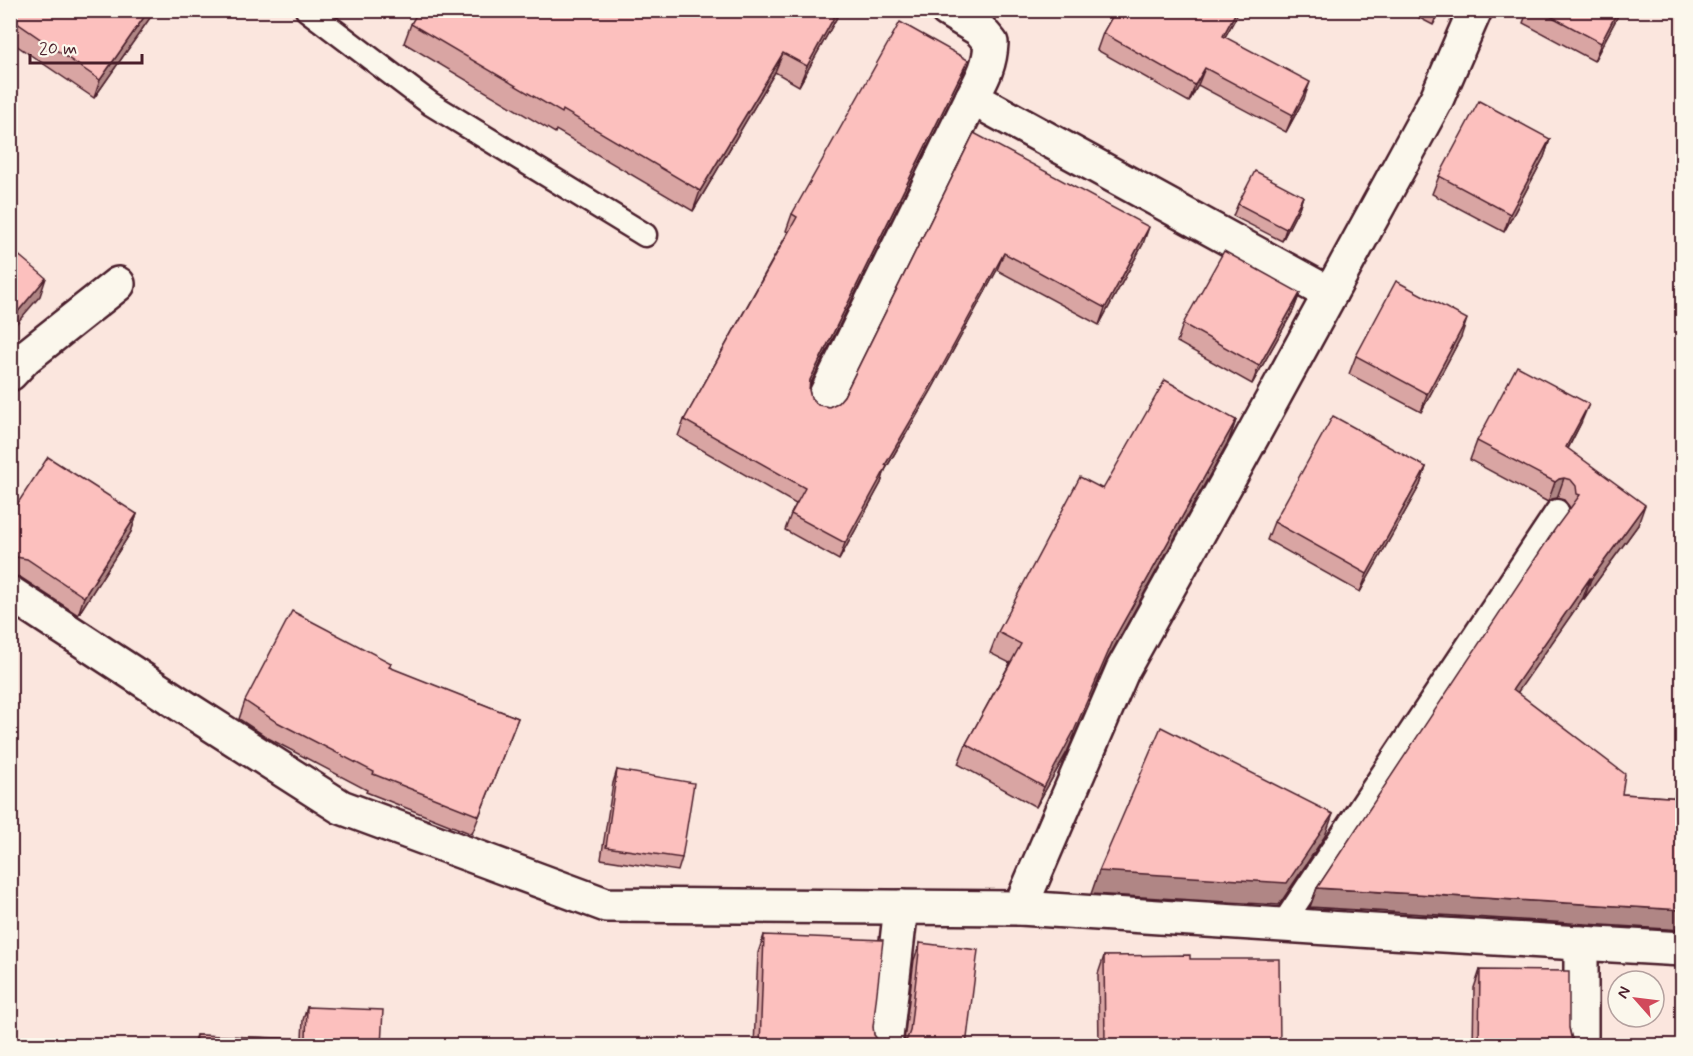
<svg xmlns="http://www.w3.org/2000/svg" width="1693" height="1056" font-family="Mynerve,sans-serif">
  <rect width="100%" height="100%" fill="#fbe6de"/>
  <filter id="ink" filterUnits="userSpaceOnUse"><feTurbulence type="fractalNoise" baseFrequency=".0167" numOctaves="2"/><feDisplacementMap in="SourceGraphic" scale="12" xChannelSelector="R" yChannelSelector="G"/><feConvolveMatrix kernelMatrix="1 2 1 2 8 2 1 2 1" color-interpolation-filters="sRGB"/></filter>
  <g filter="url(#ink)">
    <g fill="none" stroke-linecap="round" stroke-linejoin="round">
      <g stroke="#4a1f2b" stroke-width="27">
        <g id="lane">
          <path d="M307,10l124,94 214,131"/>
          <path d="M1282,925l275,-414"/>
        </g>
      </g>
      <g stroke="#4a1f2b" stroke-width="38">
        <g id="street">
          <path d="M972,98l358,196"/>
          <path d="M10,374l16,-17 92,-73"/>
          <path d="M821,405l151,-307c10,-19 18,-32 19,-55l-11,-13 -33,-20"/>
          <path d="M10,593l176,115 155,99 265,98 414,3 354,23 308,18"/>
          <path d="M1020,908l103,-239 113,-203 201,-368 38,-88"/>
          <path d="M1581,943v103"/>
          <path d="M885,1046l16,-139"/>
        </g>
      </g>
      <use href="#lane" stroke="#fbf7ec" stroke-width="22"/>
      <use href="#street" stroke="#fbf7ec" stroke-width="33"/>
    </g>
    <g fill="#d9a5a3" stroke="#4a1f2b" stroke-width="1.5">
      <path d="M10,10l142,5 -58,83 -84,-57z"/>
      <path d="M419,10h422l-42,76 -24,-14 -82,139 -137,-81 -1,3 -151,-90 7,-19z"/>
      <path d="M1006,10h11l-2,5z"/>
      <path d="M1116,10h124l-15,27 79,62 -18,33 -88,-47 -9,17 -92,-52 6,-17z"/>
      <path d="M1404,10h37l-8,15z"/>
      <path d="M1528,10h93l-27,51 -71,-38z"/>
      <path d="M962,77l-153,310v3l2,8 7,7 11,2 9,-4 6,-7 130,-263 169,111 -44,81 -102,-55 -66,121 -46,79 -4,13 -42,77 -54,-30 6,-16 5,-10 -118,-68 6,-16 104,-188 -2,-1 6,-17z"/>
      <path d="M1550,139l-6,18 -40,75 -72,-38 7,-18z"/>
      <path d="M1303,196l-4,12 -17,33 -49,-25 5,-12z"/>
      <path d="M1300,293l-7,18 -41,73 -75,-42 6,-18z"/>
      <path d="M1461,337l-40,75 -72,-38 7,-18z"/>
      <path d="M1236,420l-7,20 -122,220 -40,92 -31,55 -78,-43 8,-20 44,-81 -20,-10 8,-21 105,-143z"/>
      <path d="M1581,423l-13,26 70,76 -54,74 -1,-1 -66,94 105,102 61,4v132l-373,-23 7,-19 253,-379 -1,-3 -5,-6 -7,-2 -5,1 -4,3 -78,-42 7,-19z"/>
      <path d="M1426,467l-6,18 -60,107 -93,-52 7,-18z"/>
      <path d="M137,514l-6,18 -53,83 -58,-38 -10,-2v-60z"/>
      <path d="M391,663l-2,5 129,50 -46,116 -106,-42 1,-2 -99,-52 -29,-19 6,-18z"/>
      <path d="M617,770l65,88 -4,13 -77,-12 12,-76z"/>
      <path d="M764,935l109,92 1,8 6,8 7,3h-133l4,-93z"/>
      <path d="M920,943l46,103 -67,-1 5,-4 10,-81z"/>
      <path d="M1104,956l86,3 90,87h-181l-1,-72z"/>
      <path d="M1480,970l89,58 5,18h-101l1,-58z"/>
      <path d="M307,1007l74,39h-189l4,-11 106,4 1,-19z"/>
    </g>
    <g fill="#b08685" stroke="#4a1f2b" stroke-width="1.5">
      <path d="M149,10h4l-1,5 -58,83 6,-18z"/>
      <path d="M838,10h3l-42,76 8,-20z"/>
      <path d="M1237,10h3l-24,43 7,-17z"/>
      <path d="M1438,10h3l-8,15z"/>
      <path d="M1618,10h3l-27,51 7,-18z"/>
      <path d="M783,53l-8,19 -82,139 7,-20z"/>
      <path d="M968,60l-6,17 -158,320 6,-17z"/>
      <path d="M1205,68l-7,17 -9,17 6,-17z"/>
      <path d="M1310,82l-6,17 -18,33 7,-17z"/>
      <path d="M1550,139l-6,18 -40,75 6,-18z"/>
      <path d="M1303,196l-4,12 -17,33 4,-12z"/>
      <path d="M1149,227l-6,17 -44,81 6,-17z"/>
      <path d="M1004,253l-7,17 -66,121 -46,79 -4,13 -42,77 6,-17 40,-78z"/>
      <path d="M46,278l-6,18 -30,35v-10z"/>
      <path d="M1300,293l-7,18 -41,73 7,-18z"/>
      <path d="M1467,319l-6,18 -40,75 6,-18z"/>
      <path d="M1589,404l-8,19 -23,44 8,-20z"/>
      <path d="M1236,420l-7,20 -122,220 -40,92 -31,55 8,-20 70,-148z"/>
      <path d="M1426,467l-6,18 -60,107 7,-18z"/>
      <path d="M1564,478l-7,20 -5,1 -4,3 7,-20 4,-3z"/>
      <path d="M1645,505l-7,20 -54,74 7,-20z"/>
      <path d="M137,514l-6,18 -53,83 6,-18z"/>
      <path d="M1590,578l-7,20 -77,111 7,-20z"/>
      <path d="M1333,814l-8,22 -46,69 -188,-11 8,-23z"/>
      <path d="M1317,888l366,22v20l-373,-23z"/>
    </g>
    <g fill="#fcc0be" stroke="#4a1f2b" stroke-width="1.5">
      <path d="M10,10h139l-49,70 -90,-62z"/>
      <path d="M419,10h419l-31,56 -24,-13 -83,138 -137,-81 -1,3 -151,-89z"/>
      <path d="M1116,10h121l-14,26 87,46 -17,33 -88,-47 -10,17 -92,-52z"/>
      <path d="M1539,10h79l-17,33z"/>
      <path d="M900,22l68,38 -158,320 -1,10 2,8 7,7 11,2 9,-4 6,-7 130,-263 175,94 -44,81 -101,-55 -66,121 -53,91 2,1 -42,77 -54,-29 14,-26 -121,-68 113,-203 -5,-3z"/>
      <path d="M1479,101l71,38 -40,75 -71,-38z"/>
      <path d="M1255,171l48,25 -17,33 -48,-25z"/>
      <path d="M10,248l36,30 -36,43z"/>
      <path d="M1224,251l76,42 -41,73 -76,-42z"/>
      <path d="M1396,281l71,38 -40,75 -71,-38z"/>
      <path d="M1517,366l72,38 -23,43 79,58 -54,74 -1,-1 -77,111 112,85 -3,20 61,4v112l-366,-22 238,-359 25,-34 -3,-1 -1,-8 -5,-6 -7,-2 -5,1 -4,3 -78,-41z"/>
      <path d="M1165,380l71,40 -122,219 -40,92 -30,56 -78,-43 55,-100 -23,-12 82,-155 23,12z"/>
      <path d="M1333,416l93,51 -59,107 -93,-52z"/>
      <path d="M48,457l89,57 -53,83 -57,-38 -11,-2 -6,-4v-38z"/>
      <path d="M292,611l99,52 -2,4 129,51 -39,98 -106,-42 1,-2 -99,-51 -30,-20z"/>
      <path d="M1161,727l172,87 -46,69 -188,-12z"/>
      <path d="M617,770l77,13 -12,75 -76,-11z"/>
      <path d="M764,935l119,5 -10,87 1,8 6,8 7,3h-127z"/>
      <path d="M920,943l58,7 -12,96h-69l2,-1 8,-6 3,-8z"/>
      <path d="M1190,955v4h89l1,87h-175l-1,-90z"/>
      <path d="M1480,970l89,1v57l2,9 3,4v5h-95z"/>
      <path d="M307,1007l76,3 -2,36h-186l1,-11 110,4z"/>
    </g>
  </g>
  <rect width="1693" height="1056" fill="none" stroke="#fbf7ec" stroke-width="36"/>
  <rect x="18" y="18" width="1657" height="1020" fill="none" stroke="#4a1f2b" stroke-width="2" filter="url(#ink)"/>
  <g transform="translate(1636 999) rotate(298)"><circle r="28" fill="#fbf7ec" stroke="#b4a19f" stroke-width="1.5"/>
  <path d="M0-4.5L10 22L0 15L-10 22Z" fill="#d1495b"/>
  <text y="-9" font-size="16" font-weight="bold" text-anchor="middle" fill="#4a1f2b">N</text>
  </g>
  <path d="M30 54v9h112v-9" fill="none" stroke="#4a1f2b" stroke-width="3"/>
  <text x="39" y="54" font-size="18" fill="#4a1f2b" stroke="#fbf7ec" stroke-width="4.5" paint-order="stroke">20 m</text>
</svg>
